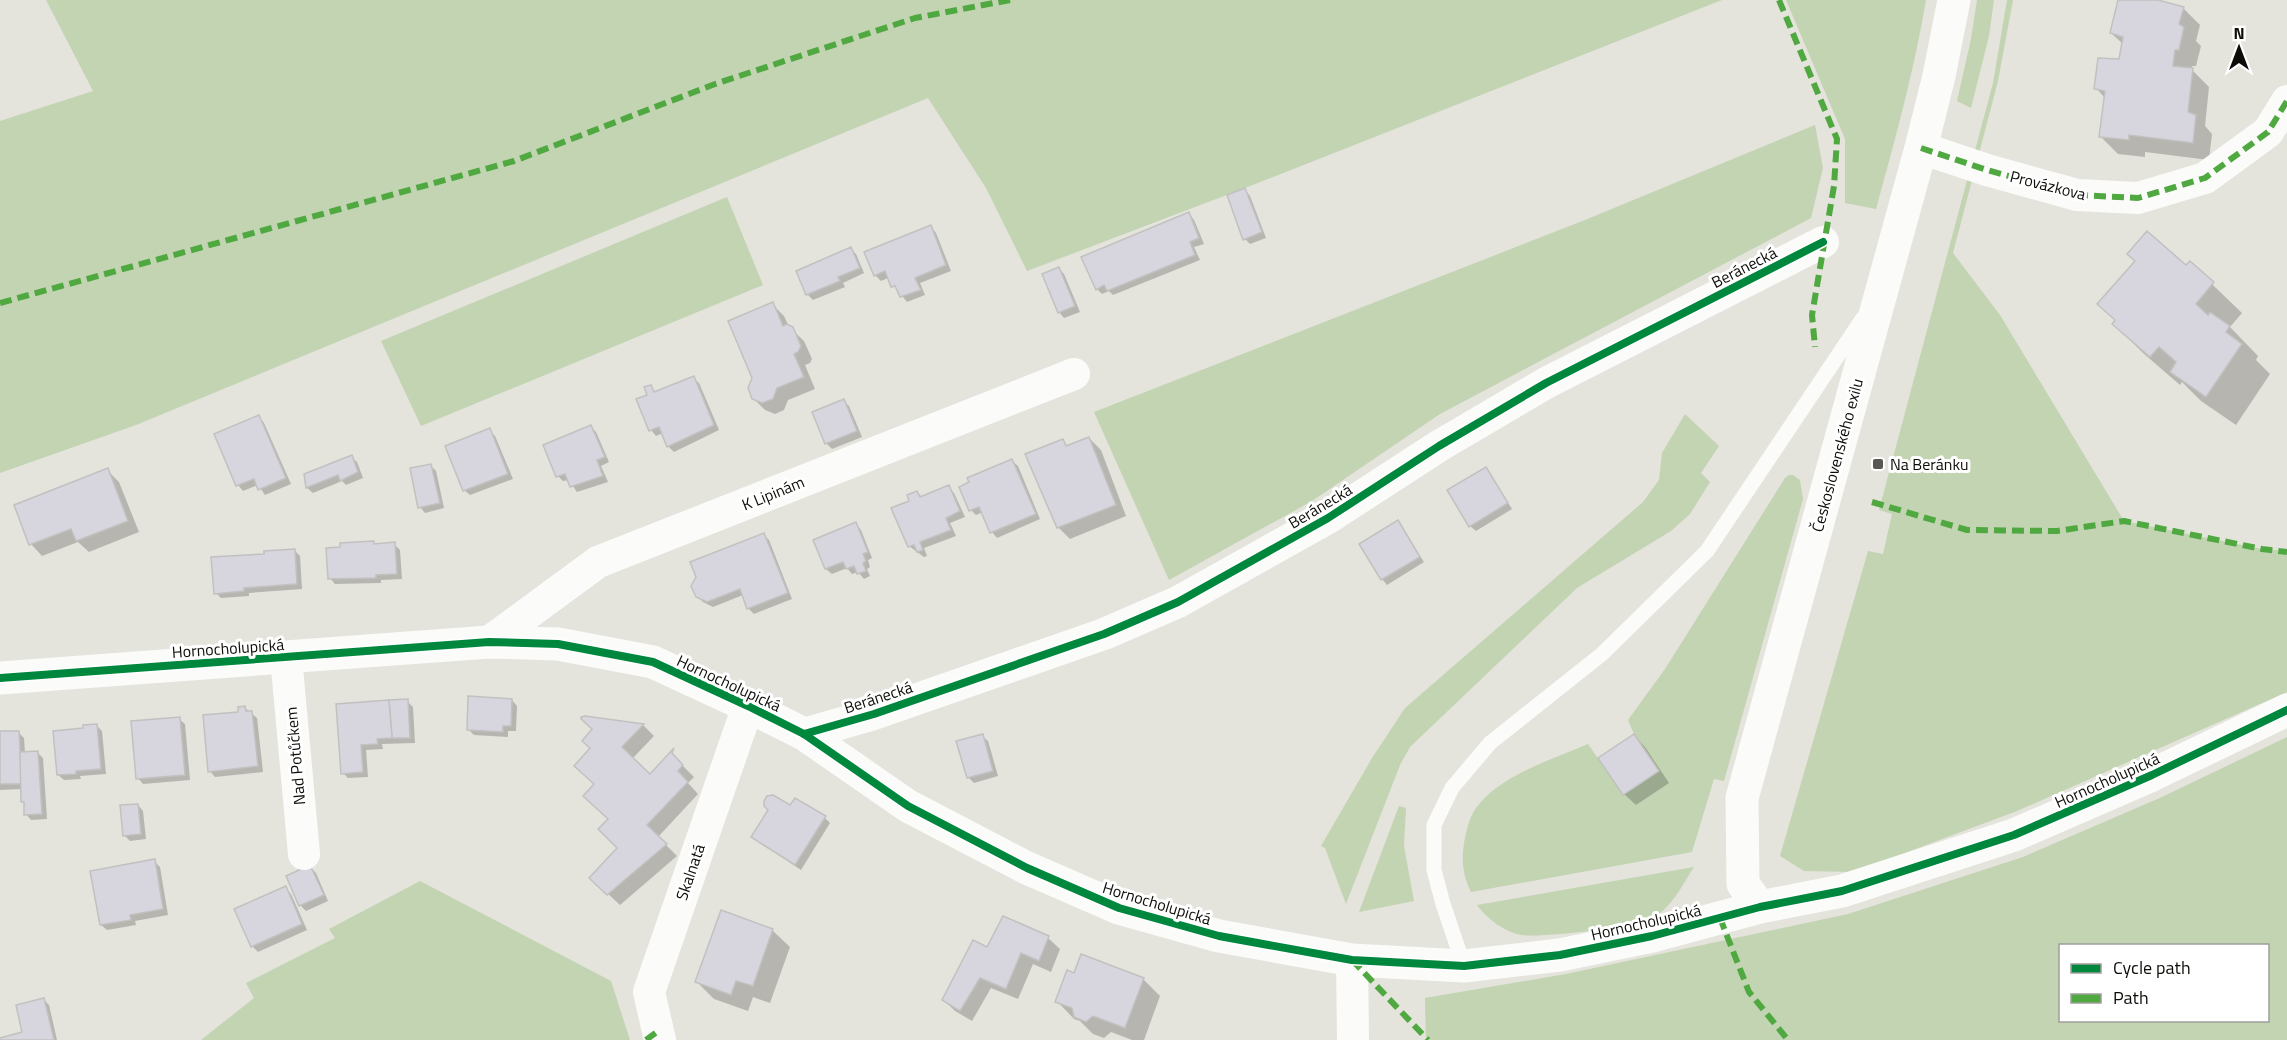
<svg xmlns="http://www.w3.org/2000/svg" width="2287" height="1040" font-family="'Titillium Web',sans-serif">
  <rect width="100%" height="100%" fill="#e4e3dc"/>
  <g fill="#c2d4b2" fill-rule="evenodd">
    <path d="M46,0h1676l-477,188 -218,83 -41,-83 -58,-90 -792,327 -136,48v-352l93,-30z"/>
    <path d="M1786,0h140c-12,71 -31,140 -50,209l-31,-6v-64z"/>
    <path d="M1977,0h17l-5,36 -18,72 -14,-7 14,-62z"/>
    <path d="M2007,0h6l-15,81 -45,172 47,62 124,206 138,28 25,2v141l-270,119 -163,61 -50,-1 -24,-15 88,-305 15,3 9,-40 -13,-4 114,-427z"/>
    <path d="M1815,125l8,43 -12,50 -371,196 -128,87 -143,79 -75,-168 491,-192z"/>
    <path d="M727,197l36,88 -342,141 -40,-85z"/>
    <path d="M1685,414l34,32 -18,27 9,9 -20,32 -19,17 -94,57 -167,159 -10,18 -54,139 -21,-56 -4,-2 51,-88 33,-50 238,-206 16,-22 3,-27z"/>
    <path d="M1789,475h4l7,5 3,19 -79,282 -10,-2 -22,73 -221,40c-9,-18 -10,-35 -6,-54 2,-10 5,-22 11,-30 24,-33 75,-48 112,-64l35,50 36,-23 -25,-37 -6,-14 37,-51 120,-191z"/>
    <path d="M2287,737v303h-861l-1,-42 141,-24 282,-60 175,-57 139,-60zM2060,946h208v74h-208z"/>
    <path d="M1399,806l7,2 -2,38 10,55 -55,11z"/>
    <path d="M1694,867c-11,17 -22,40 -40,50 -17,10 -111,21 -132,18 -16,-2 -36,-17 -45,-30z"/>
    <path d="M420,881l191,100 19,59h-429l53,-42 -8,-15 89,-45 -6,-9z"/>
  </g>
  <g fill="#0003">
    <path d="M2119,0h33l31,8 17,17 -4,16 5,5 -5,20h-4l-1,3 18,18 -4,39 7,8 -3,26 -64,-8v5l-27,-3 -17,-17 4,-39 -9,-10 25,-27 2,-17 -12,-11z"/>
    <path d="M1245,190l5,6 16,42 -16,6 -5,-5z"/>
    <path d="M1189,214l5,6 10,24 -10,3 6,13 -87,35 -4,-4 -7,3 -5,-5z"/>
    <path d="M931,227l5,6 15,38 -31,12 5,12 -18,7 -19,-24 -7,3 -6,-6z"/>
    <path d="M850,249l6,5 8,19 -21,10 2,4 -32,13 -5,-5 -10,-23z"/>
    <path d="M2190,263l52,50 -12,14 28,29 -2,4 14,14 -34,51 -35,-24 -19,-19 -2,3 -37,-32 -29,-29z"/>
    <path d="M1059,269l5,5 16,38 -16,6 -5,-6z"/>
    <path d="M772,304l12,12 5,11 15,14 8,18 -2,4 -5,2 10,24 -27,11 -4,10 -9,4 -10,-4 -12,-12 1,-20z"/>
    <path d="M693,378l6,5 20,47 -45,22 -6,-6 -5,-13 -7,3 -5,-6 -13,-30 11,-4 1,-9 6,5z"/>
    <path d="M843,401l6,5 13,31 -30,12 -6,-6z"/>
    <path d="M259,417l5,6 27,61 -26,11 -7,-10 -15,6 -5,-6z"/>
    <path d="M591,427l5,5 13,30 -8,4 7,16 -31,10 -8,-12 -6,1 -5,-5z"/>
    <path d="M489,430l6,6 18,43 -43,16 -6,-5z"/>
    <path d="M1089,438l12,12 25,66 -56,23 -12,-12 5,-86 5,6z"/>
    <path d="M351,457l6,5 6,16 -17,7 -4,-4 -29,12 -6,-5 -1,-13z"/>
    <path d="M1012,461l6,5 22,53 -43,19 -5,-6 -9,-20 -7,3 -5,-5z"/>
    <path d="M430,465l6,6 8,37 -19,5 -5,-6z"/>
    <path d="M1486,468l26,41 -36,22 -6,-5z"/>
    <path d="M107,470l12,12 20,50 -50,20 -11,-10 -36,14 -11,-12z"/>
    <path d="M949,487l5,6 11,24 -15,6 6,13 -32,12 3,8 -3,1 -15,-11 2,-44 6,-10 5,5z"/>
    <path d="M1397,522l27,40 -37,23 -5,-6z"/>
    <path d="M856,524l5,6 11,28 -4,2 2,7 -3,2 3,7 -6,3 -6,-7 -6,2 -5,-6 -15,6 -6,-5 -11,-28z"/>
    <path d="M764,535l5,5 23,59 -38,15 -6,-6 -5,-13 -30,12 -10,-5 -6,-6z"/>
    <path d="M373,542l3,3 18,-1 6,6 2,29 -21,1v3l-46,1 -5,-6z"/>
    <path d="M294,550l6,6 2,33 -53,4v3l-28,2 -5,-5 26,-36z"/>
    <path d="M512,700l5,6 -1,25h-8v6l-34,-2 -6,-6z"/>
    <path d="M407,701l6,6 2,36 -33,1 1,5 -17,1 2,27 -20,1 -5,-5 -6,-68z"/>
    <path d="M245,708l12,10 6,54 -48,5 -5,-6z"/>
    <path d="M179,719l6,5 5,56 -47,4 -5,-6z"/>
    <path d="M643,725l11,11 -22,23 18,17 21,-22 23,23 -6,6 10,11 -40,43 19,19 -57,49 -29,-27 28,-30 -24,-63 -19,-19z"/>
    <path d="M97,726l5,5 4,43 -26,2 1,3 -17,1 -6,-5 27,-45z"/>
    <path d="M18,732l6,6 1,15 12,-1 6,6 4,61 -16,1 -5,-6 -4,-25 -22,1v-57z"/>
    <path d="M1634,735l11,12 24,36 -33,22 -12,-11z"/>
    <path d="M982,736l6,5 10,35 -24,7 -6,-6z"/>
    <path d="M138,805l5,6 3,28 -16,2 -6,-6z"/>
    <path d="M791,807l34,11 5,5 -29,47 -49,-33z"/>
    <path d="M154,861l6,6 8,48 -33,6 1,4 -29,5 -6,-5z"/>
    <path d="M310,867l6,6 12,28 -22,10 -6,-6z"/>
    <path d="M285,888l6,6 16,36 -49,22 -6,-6z"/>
    <path d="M772,930l18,17 -20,56 -17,-6 -5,14 -34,-12 -17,-17z"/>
    <path d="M1048,938l12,11 -9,23 -18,-8 -15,35 -27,-11 -19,33 -17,-10 -11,-11 43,-51z"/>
    <path d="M1075,975l68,4 17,17 -16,44h-12l-21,-8 -7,6 -11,-4 -13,-13 -6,-2 -17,-18z"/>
    <path d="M44,1000l5,5 8,35h-57l24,-7z"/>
  </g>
  <g fill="#d7d6df" stroke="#c1c1c0" stroke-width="1.5">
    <path d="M2118,0h40l26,7 -5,17 5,3 -5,23h-4l-2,16 20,2 -5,44 8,3 -3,28 -64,-8v5l-30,-3 6,-46 -11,-2 4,-31 21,1 4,-22 -13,-4z"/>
    <path d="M1245,188l17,44 -19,8 -16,-45z"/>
    <path d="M1189,212l10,26 -9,4 5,13 -88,36 -3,-6 -8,5 -15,-33z"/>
    <path d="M931,225l15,40 -31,13 6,12 -21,7 -5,-11 -4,1 -6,-16 -11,5 -10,-24z"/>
    <path d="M2147,231l39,34 4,-4 24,21 -18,22 12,11 2,-3 20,14 -4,6 16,12 -36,53 -36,-25 6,-10 -17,-15 -9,10 -38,-33 3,-4 -18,-16 38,-43 -8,-7z"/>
    <path d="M851,247l9,21 -22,9 2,4 -34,14 -10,-24z"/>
    <path d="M1059,267l16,39 -17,7 -16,-39z"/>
    <path d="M773,302l10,24 4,-2 6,3 8,19 -3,6 -4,2 10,23 -27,11 -4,11 -11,4 -10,-4 -4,-11 4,-10 -24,-57z"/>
    <path d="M694,376l20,49 -47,22 -8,-20 -10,4 -13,-32 11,-4 -3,-8 7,-2 3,7z"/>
    <path d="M844,399l13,32 -32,13 -13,-32z"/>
    <path d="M259,415l27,63 -28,12 -4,-11 -18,7 -22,-52z"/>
    <path d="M591,425l14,32 -8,3 6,16 -33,11 -5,-13 -9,3 -13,-32z"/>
    <path d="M490,428l18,46 -45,17 -18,-45z"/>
    <path d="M1089,437l27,68 -59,23 -32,-74 38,-15 3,7z"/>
    <path d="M352,455l6,17 -18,9 -2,-6 -32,13 -2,-14z"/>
    <path d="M1012,459l24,55 -46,19 -11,-26 -10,4 -10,-24 10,-5 -2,-4z"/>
    <path d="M431,464l9,39 -22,5 -8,-40z"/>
    <path d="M1486,467l22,36 -39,24 -22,-37z"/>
    <path d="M108,468l20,53 -52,20 -5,-12 -42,16 -15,-40z"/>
    <path d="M949,485l11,26 -14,7 5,12 -31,12 3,8 -6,2 -3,-7 -6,2 -17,-39 18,-7 -2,-6 10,-4 3,6z"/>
    <path d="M1398,520l22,37 -39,23 -22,-36z"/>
    <path d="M856,522l12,30 -5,2 3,7 -3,2 3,8 -9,3 -3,-8 -8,3 -3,-7 -18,7 -12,-29z"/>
    <path d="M764,533l24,60 -41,16 -7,-20 -33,13 -11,-5 -5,-11 5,-9 -6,-15z"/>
    <path d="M374,541v3l21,-2 2,32 -21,1v3l-48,1 -2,-31 14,-1v-4z"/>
    <path d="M295,549l2,35 -53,4v3l-30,3 -3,-37 53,-3v-3z"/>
    <path d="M468,696l44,3 -1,27h-8v6l-36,-2z"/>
    <path d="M408,699l2,39h-18l-3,-38z"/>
    <path d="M389,700l3,38 -15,1 1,5 -17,1 2,27 -22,2 -5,-70z"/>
    <path d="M245,706l1,5h6l6,55 -50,6 -5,-57 35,-3v-5z"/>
    <path d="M585,716l59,8 -22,23 28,27 24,-26 -2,5 11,12 -5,6 10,11 -41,43 20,19 -60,51 -18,-17 28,-30 -19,-19 10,-10 -25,-23 11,-12 -20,-18 16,-18 -8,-7 10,-12 -11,-10v-2z"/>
    <path d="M180,717l5,58 -49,4 -5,-58z"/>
    <path d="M97,724l4,45 -25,2v3l-19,1 -4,-44 30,-3v-3z"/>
    <path d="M0,731h19l3,53h-22z"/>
    <path d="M983,734l10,37 -26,7 -11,-37z"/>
    <path d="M1634,734l25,37 -36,24 -25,-37z"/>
    <path d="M38,751l4,63 -18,1v-13h-3l-1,-50z"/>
    <path d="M773,795l17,10 5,-7 31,18 -31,49 -44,-28 17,-27 -4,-4v-5l3,-5z"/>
    <path d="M138,804l3,30 -18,2 -3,-31z"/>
    <path d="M155,859l8,50 -33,6 1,5 -31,5 -10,-54z"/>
    <path d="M310,865l14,30 -25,11 -13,-30z"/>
    <path d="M286,886l16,38 -51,23 -17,-38z"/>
    <path d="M721,910l52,19 -20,57 -17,-5 -5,14 -36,-13z"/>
    <path d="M1003,916l46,20 -10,25 -18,-8 -15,36 -26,-11 -20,33 -18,-11 31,-60 14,7z"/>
    <path d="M1081,954l63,24 -19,50 -32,-12 -7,6 -12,-5 -2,-9 -17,-6 12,-32 7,3z"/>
    <path d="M44,998l10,42h-54v-2l22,-6 -6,-27z"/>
  </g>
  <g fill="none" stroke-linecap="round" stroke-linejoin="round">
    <path stroke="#fbfbfa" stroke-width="15" d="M1464,966l-21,-62 -9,-34v-45l18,-37 38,-45 112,-89 105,-103 156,-233"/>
    <g stroke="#fbfbfa" stroke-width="32">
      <path d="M1921,148l66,22 90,25 61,3 67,-20 63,-46 19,-31"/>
      <path d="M489,642l109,-80 476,-188"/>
      <path d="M286,657l18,197"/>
      <path d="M804,734l70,-20 230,-80 74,-32 150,-84 111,-72 107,-63 277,-141"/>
      <path d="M1352,960l1,80"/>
      <path d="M660,1040l-11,-48 99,-286"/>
    </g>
    <g stroke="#fbfbfa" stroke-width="33">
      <path d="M0,678l489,-36 69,2 95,18 95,44 56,28 104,72 119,62 92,40 100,28 133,24 112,6 96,-11 92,-19 108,-29 82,-16 172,-56 138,-60 135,-65"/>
      <path d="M1760,907l-17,-23 -1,-86 179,-650 18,-72 15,-76"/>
    </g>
    <g stroke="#50a841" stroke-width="6" stroke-dasharray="12 6" stroke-linecap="butt">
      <path d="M1779,0l58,139 -3,47 -22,129 3,32"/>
      <path d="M1921,148l66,22 90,25 61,3 67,-20 63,-46 19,-31"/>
      <path d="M0,303l514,-142 201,-77 200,-66 95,-18"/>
      <path d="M1872,502l95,28 90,1 67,-10 138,28 25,3"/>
      <path d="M1720,918l29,74 39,48"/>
      <path d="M1352,960l76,80"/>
      <path d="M646,1040l12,-9"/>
    </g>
    <g stroke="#fff" stroke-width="11">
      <g id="cycleway">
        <path d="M0,678l489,-36 69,2 95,18 95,44 56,28 104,72 119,62 92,40 100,28 133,24 112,6 96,-11 92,-19 108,-29 82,-16 172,-56 138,-60 135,-65"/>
        <path d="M804,734l70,-20 230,-80 74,-32 150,-84 111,-72 107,-63 277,-141"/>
      </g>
    </g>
    <use href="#cycleway" stroke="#00873e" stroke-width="8"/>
  </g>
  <rect fill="#585752" stroke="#fff" stroke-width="2" x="1872" y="458" width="12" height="12" rx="3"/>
  <g text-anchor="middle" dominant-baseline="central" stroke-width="6" stroke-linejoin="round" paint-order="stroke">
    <g font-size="16" fill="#0d0c08" stroke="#fff">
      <text transform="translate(2048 185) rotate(14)">Provázkova</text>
      <text transform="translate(1744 267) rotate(-27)">Beránecká</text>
      <text transform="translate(1837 455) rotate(-75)">Československého exilu</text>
      <text transform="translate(773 493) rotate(-22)">K Lipinám</text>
      <text transform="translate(1320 506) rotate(-31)">Beránecká</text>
      <text transform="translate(228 648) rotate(-4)">Hornocholupická</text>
      <text transform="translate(729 683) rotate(25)">Hornocholupická</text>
      <text transform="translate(878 697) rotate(-18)">Beránecká</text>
      <text transform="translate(295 756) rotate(-95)">Nad Potůčkem</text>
      <text transform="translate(2107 780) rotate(-24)">Hornocholupická</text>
      <text transform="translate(690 872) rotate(-71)">Skalnatá</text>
      <text transform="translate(1157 903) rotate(17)">Hornocholupická</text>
      <text transform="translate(1646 922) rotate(-13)">Hornocholupická</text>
    </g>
    <g font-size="16" fill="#0d0c08" stroke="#fff" text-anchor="start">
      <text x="1890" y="464">Na Beránku</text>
    </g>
  </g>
  <rect x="2059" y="944" width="210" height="78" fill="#ffffff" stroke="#9e9e9c" stroke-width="1.5"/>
  <rect x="2071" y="964" width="30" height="9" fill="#00873e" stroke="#9e9e9c" stroke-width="1.5"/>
  <text x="2113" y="974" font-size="18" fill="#0d0c08">Cycle path</text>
  <rect x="2071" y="994" width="30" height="9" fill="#50a841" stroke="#9e9e9c" stroke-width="1.5"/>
  <text x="2113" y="1004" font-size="18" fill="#0d0c08">Path</text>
  <g transform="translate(2239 48)" stroke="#ffffff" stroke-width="4.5" paint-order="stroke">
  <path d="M0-4.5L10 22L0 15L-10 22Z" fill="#0d0c08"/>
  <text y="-9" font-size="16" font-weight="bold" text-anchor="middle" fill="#0d0c08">N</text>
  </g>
</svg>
